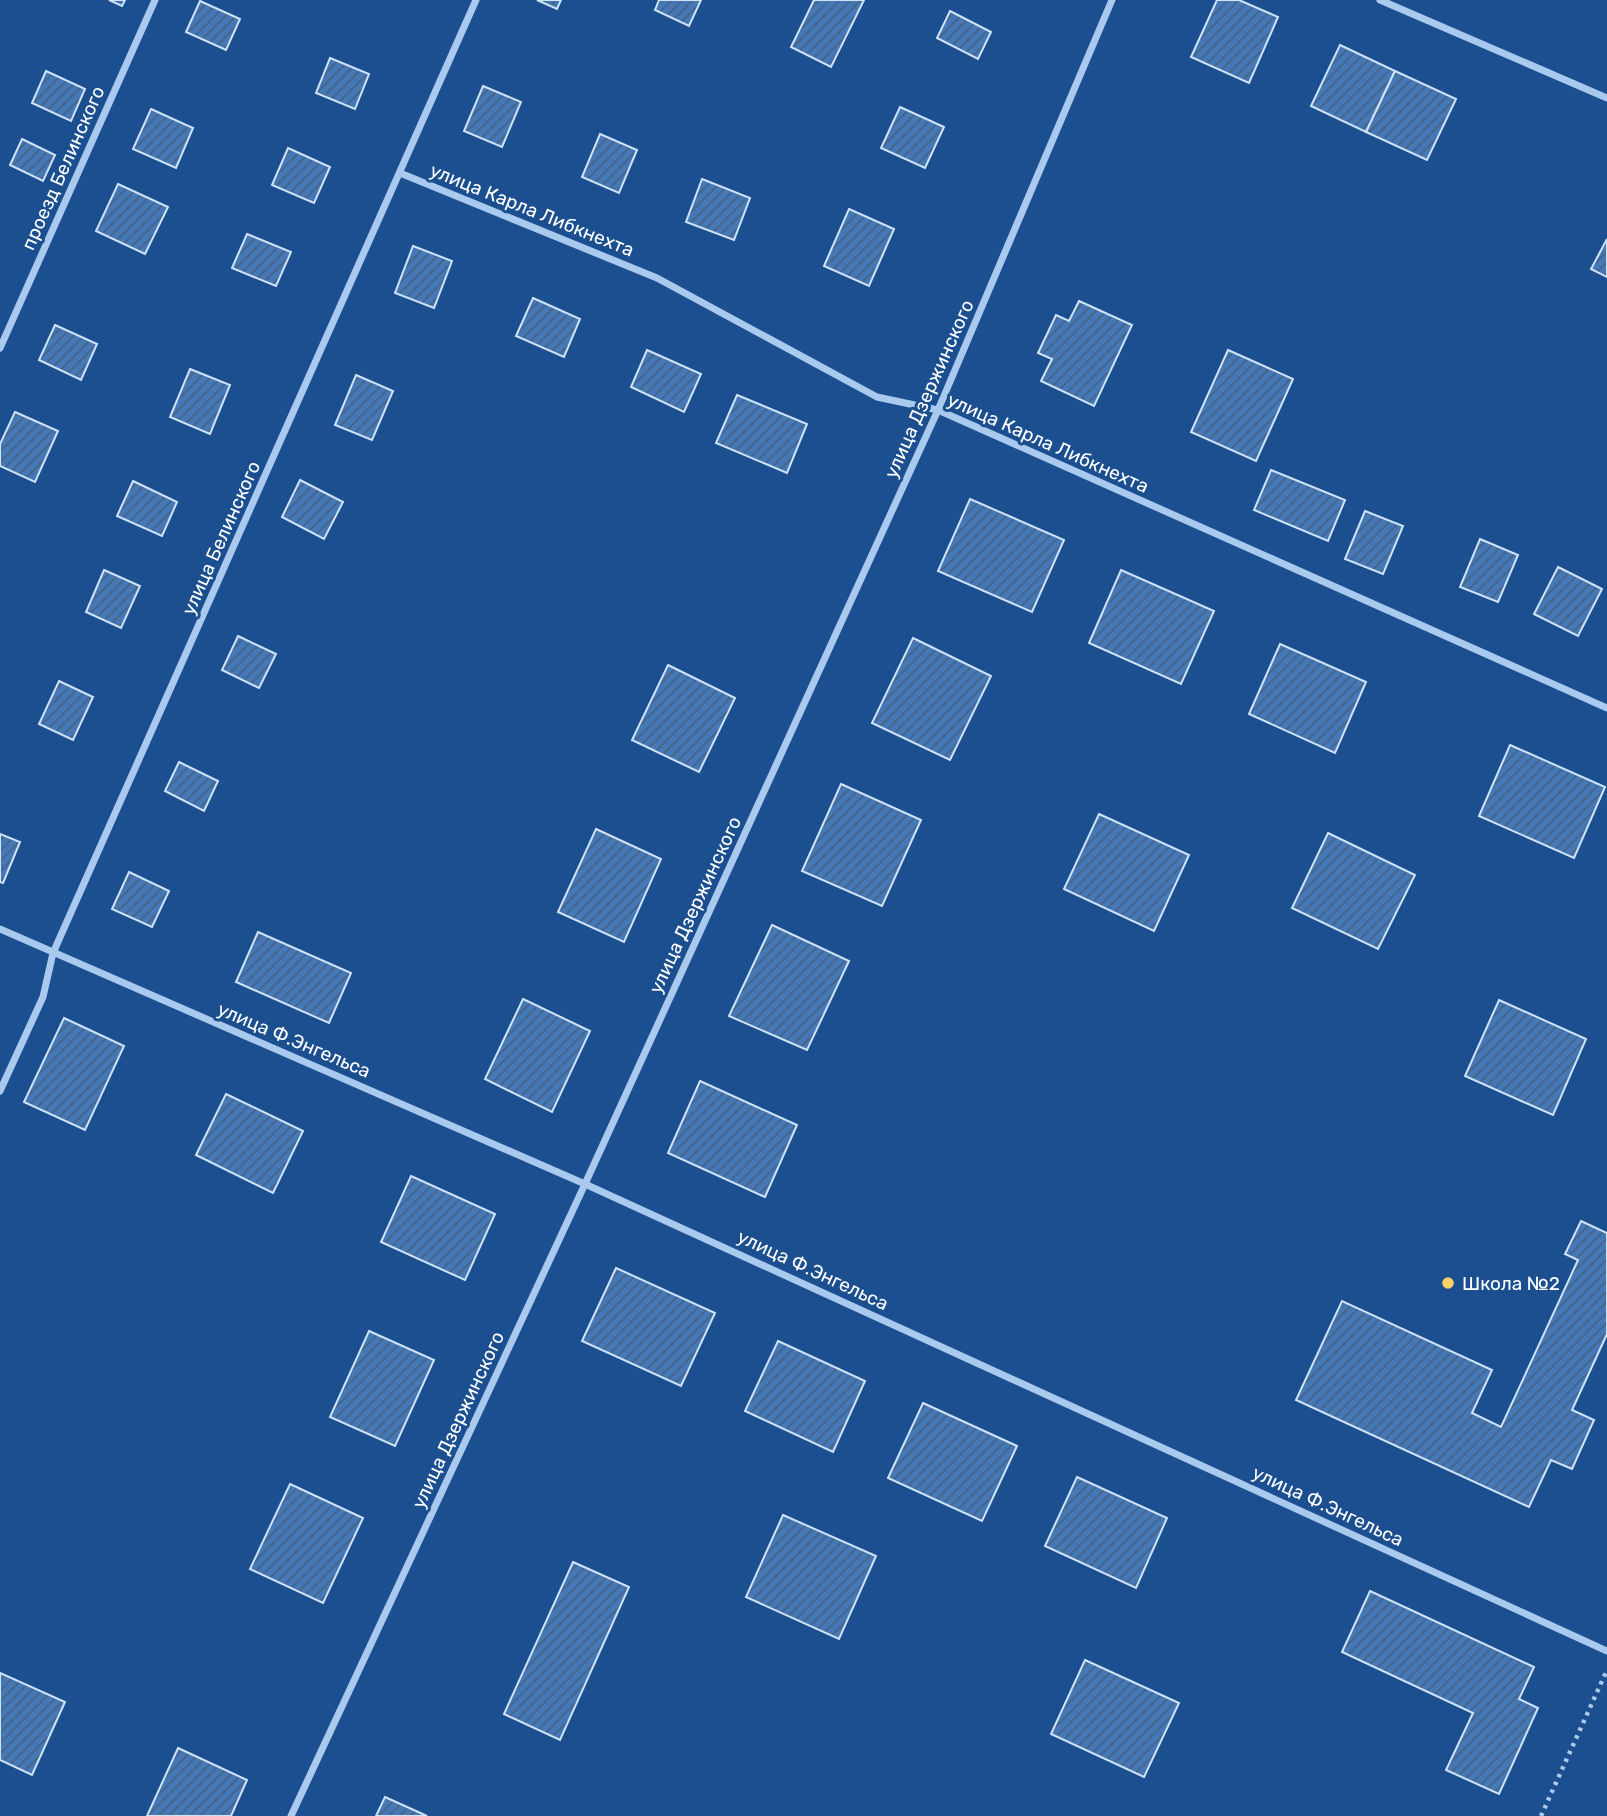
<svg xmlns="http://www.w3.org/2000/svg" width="1607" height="1816" font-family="Rubik,sans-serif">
  <defs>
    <pattern id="building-hatch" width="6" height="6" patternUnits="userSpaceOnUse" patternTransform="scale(1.75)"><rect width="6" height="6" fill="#4478b7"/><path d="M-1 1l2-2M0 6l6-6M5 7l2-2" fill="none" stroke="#486282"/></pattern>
  </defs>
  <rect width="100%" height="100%" fill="#1b4f8f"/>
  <g fill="url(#building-hatch)" stroke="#cfe3fa" stroke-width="2">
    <path d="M109,0h16l-3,6z"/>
    <path d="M537,0h24l-4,9z"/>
    <path d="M659,0h42l-12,26 -34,-16z"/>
    <path d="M814,0h50l-33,67 -40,-20z"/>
    <path d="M1217,0h22l39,17 -29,66 -58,-26z"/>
    <path d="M200,1l40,18 -14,31 -40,-18z"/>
    <path d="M950,11l41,21 -13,27 -41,-21z"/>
    <path d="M1340,45l55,26 -29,61 -55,-26z"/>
    <path d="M330,58l39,16 -14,35 -39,-16z"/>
    <path d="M46,71l39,18 -14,32 -39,-18z"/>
    <path d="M1395,71l61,28 -29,61 -61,-28z"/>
    <path d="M483,86l38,16 -19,45 -38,-16z"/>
    <path d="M900,107l44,20 -19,41 -44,-20z"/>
    <path d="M151,109l42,19 -17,40 -43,-19z"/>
    <path d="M600,134l37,16 -18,43 -37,-16z"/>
    <path d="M22,139l33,16 -12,26 -33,-16z"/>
    <path d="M288,148l42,19 -16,36 -42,-18z"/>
    <path d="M702,179l48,19 -16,42 -48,-18z"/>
    <path d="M118,184l50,23 -23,47 -49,-23z"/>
    <path d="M849,209l45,20 -25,57 -45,-20z"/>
    <path d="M247,234l44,18 -15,34 -44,-18z"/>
    <path d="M1607,239v38l-16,-8z"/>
    <path d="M413,246l39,15 -18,47 -39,-15z"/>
    <path d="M533,298l47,21 -16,38 -48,-21z"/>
    <path d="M1079,301l53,24 -38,81 -53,-25 11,-22 -14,-6 18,-38 13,6z"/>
    <path d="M55,325l42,19 -16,36 -42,-20z"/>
    <path d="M647,350l54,24 -17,38 -53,-25z"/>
    <path d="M1228,350l65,29 -37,82 -65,-29z"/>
    <path d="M190,369l40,16 -20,49 -40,-17z"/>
    <path d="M356,375l37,16 -21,49 -37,-15z"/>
    <path d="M737,395l70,29 -20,49 -71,-30z"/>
    <path d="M15,412l43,19 -23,51 -35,-16v-22z"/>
    <path d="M1271,470l74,30 -17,41 -74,-31z"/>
    <path d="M300,480l43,22 -19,37 -42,-22z"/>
    <path d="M133,481l44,21 -15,34 -45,-20z"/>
    <path d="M970,499l94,41 -32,72 -94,-41z"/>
    <path d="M1365,511l38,15 -20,48 -38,-15z"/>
    <path d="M1480,539l38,16 -20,47 -38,-15z"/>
    <path d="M1558,567l44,22 -24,47 -44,-22z"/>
    <path d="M104,570l36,16 -19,42 -35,-16z"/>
    <path d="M1121,570l93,41 -33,73 -92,-41z"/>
    <path d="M238,636l38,18 -17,34 -37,-18z"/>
    <path d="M913,638l78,38 -41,84 -78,-37z"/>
    <path d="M1280,644l86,38 -31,71 -86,-39z"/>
    <path d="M668,665l67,33 -36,74 -67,-32z"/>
    <path d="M59,681l34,16 -20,43 -34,-16z"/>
    <path d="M1510,745l95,42 -31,71 -95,-42z"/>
    <path d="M179,762l39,19 -14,30 -39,-20z"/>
    <path d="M841,784l80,36 -39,86 -80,-35z"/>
    <path d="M1099,814l90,41 -35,76 -90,-42z"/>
    <path d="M596,829l65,30 -37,83 -66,-30z"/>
    <path d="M1328,833l87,42 -37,74 -86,-41z"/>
    <path d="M0,834l20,8 -17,41 -3,-1z"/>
    <path d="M129,872l40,19 -17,36 -40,-18z"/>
    <path d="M772,925l77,36 -42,89 -78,-34z"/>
    <path d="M258,932l93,41 -22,50 -93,-41z"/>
    <path d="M523,999l67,32 -38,81 -67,-33z"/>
    <path d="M1499,1000l87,39 -33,76 -88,-39z"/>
    <path d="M64,1018l60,28 -39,84 -61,-28z"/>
    <path d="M700,1081l97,44 -32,72 -97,-44z"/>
    <path d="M226,1094l77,37 -30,62 -77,-38z"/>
    <path d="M411,1176l84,38 -30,66 -84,-38z"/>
    <path d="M1581,1221l26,12v101l-35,76 22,10 -22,49 -21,-9 -22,47 -233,-107 46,-99 150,69 -20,43 29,14 77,-167 -13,-6z"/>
    <path d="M616,1268l99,45 -34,73 -99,-45z"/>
    <path d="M369,1331l65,29 -39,86 -65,-29z"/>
    <path d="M778,1341l87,40 -32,71 -88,-41z"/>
    <path d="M923,1403l94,43 -35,75 -94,-43z"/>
    <path d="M1077,1477l90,41 -31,70 -91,-42z"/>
    <path d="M290,1484l73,34 -40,85 -73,-34z"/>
    <path d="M783,1515l93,41 -37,83 -93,-42z"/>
    <path d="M573,1562l56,25 -69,153 -56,-26z"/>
    <path d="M1370,1591l164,76 -15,32 19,9 -39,86 -53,-24 27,-57 -131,-61z"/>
    <path d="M1085,1660l94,43 -35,74 -93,-43z"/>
    <path d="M0,1673l65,29 -33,73 -32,-15z"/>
    <path d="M178,1748l69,32 -16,36h-84z"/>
    <path d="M385,1797l42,19h-51z"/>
  </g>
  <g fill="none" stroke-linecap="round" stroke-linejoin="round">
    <path stroke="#a9c9ee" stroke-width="4.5" stroke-dasharray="3.5 5" stroke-linecap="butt" d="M1541,1816l66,-146"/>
    <g stroke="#a9c9ee" stroke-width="7">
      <path d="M1380,0l227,98"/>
      <path d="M400,173l257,105 220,119 61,13 669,298"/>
      <path d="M0,348l155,-348"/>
      <path d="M0,929l585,255 1022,467"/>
      <path d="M0,1091l43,-94 10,-44 423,-953"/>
      <path d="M291,1816l294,-632 353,-774 174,-410"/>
    </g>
  </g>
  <circle fill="#ffd166" stroke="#1b4f8f" stroke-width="2.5" cx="1448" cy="1283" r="7"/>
  <g text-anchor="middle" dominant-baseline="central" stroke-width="6" stroke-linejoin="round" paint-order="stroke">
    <g font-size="19" fill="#fff" stroke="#1b4f8f">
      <text transform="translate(63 168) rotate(-66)">проезд Белинского</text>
      <text transform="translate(532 210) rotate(22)">улица Карла Либкнехта</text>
      <text transform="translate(929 389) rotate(-66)">улица Дзержинского</text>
      <text transform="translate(1048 443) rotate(24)">улица Карла Либкнехта</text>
      <text transform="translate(221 538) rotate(-66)">улица Белинского</text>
      <text transform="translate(695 905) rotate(-65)">улица Дзержинского</text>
      <text transform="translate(294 1040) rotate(23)">улица Ф.Энгельса</text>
      <text transform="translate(813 1270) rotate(25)">улица Ф.Энгельса</text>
      <text transform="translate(458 1420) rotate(-65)">улица Дзержинского</text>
      <text transform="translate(1328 1506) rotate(25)">улица Ф.Энгельса</text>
    </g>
    <g font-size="19" fill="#fff" stroke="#1b4f8f" text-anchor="start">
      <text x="1462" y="1283">Школа №2</text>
    </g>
  </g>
</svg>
